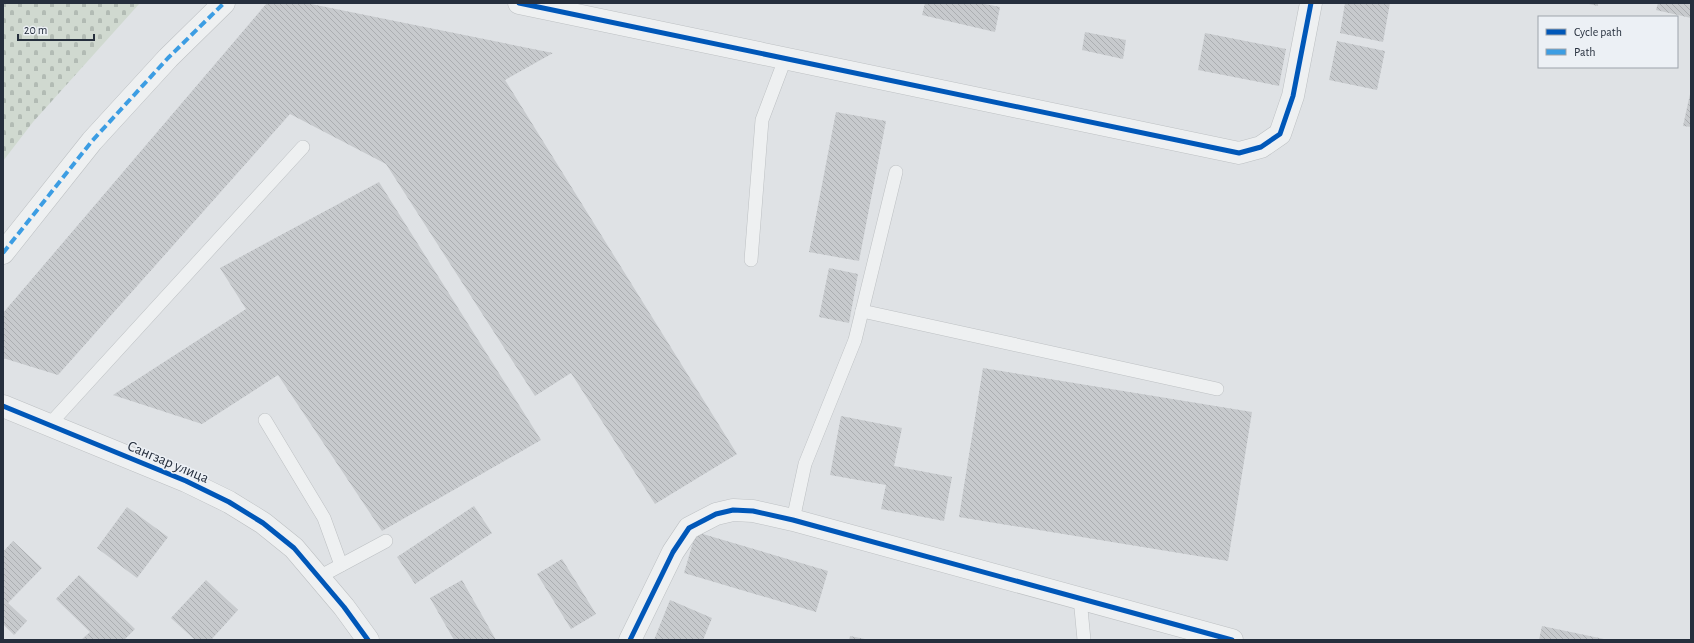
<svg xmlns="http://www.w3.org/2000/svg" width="1694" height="643" font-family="'Alegreya Sans',sans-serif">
  <defs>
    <pattern id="cemetery-stones" width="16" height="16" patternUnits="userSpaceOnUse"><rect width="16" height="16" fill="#d0d9d0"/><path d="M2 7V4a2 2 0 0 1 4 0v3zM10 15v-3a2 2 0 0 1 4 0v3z" fill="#b2bbb4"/></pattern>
    <pattern id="building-back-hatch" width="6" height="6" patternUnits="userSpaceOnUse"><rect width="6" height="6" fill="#c7cacd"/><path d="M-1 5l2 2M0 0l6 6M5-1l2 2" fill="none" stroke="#abaeb1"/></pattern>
  </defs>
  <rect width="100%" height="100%" fill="#dfe2e5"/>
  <path fill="url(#cemetery-stones)" d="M3,3h137l-107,119 -30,39z"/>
  <g fill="url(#building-back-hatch)">
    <path d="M267,3h39l247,50 -48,27 232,374 -82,50 -84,-131 -36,23 -149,-232 -96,-50 -232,261 -55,-17v-45z"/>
    <path d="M925,3h55l20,4 -5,25 -73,-17z"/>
    <path d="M1345,3h45l-7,39 -43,-9z"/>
    <path d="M1584,3h14v3z"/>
    <path d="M1658,3h33v15l-35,-8z"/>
    <path d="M1085,32l41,8 -3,19 -41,-9z"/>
    <path d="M1205,33l81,16 -7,37 -81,-16z"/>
    <path d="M1337,41l48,10 -8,39 -48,-10z"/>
    <path d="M1690,94h1v33l-8,-1z"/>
    <path d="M836,112l50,9 -27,140 -50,-9z"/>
    <path d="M379,182l162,258 -159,91 -104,-156 -76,49 -89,-29 133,-86 -26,-41z"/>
    <path d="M829,268l29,6 -9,49 -30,-6z"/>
    <path d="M983,368l269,44 -24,149 -269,-44z"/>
    <path d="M841,416l61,12 -8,38 58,11 -8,44 -63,-12 5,-24 -56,-10z"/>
    <path d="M474,506l18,27 -77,51 -18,-27z"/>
    <path d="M127,507l41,30 -31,41 -40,-30z"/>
    <path d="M696,532l132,39 -12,41 -132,-39z"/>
    <path d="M13,541l29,27 -34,35 19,18 -13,14 -11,-11v-72z"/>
    <path d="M562,559l34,55 -25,15 -34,-55z"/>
    <path d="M79,575l56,54 -11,11h-43l9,-8 -34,-33z"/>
    <path d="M206,580l32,30 -27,30h-16l-24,-22z"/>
    <path d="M462,580l34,60h-42l-24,-42z"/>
    <path d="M670,600l42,18 -9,22h-49z"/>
    <path d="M1542,626l62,13v1h-65z"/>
    <path d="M850,636l15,3v1h-16z"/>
  </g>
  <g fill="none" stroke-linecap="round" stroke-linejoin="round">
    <g stroke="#bdc0c3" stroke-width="14">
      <g id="lane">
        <path d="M751,260l11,-140 23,-61"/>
        <path d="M862,311l355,78"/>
        <path d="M265,420l59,98 17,47"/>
        <path d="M49,425l254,-278"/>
        <path d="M793,520l12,-56 50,-124 41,-168"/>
        <path d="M319,577l67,-36"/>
        <path d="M1080,598l4,42"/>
      </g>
    </g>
    <g stroke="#bdc0c3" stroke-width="23">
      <g id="street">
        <path d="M519,3l720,150 22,-6 19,-13 13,-38 18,-93"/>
        <path d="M3,253l89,-112 76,-83 56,-55"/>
        <path d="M3,406l183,75 43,21 34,21 31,25 50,59 24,33"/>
        <path d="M630,640l43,-88 16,-24 27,-14 17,-4 20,1 40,9 439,120"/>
      </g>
    </g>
    <use href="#lane" stroke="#eef0f1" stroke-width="13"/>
    <use href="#street" stroke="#eef0f1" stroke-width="22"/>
    <path stroke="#3c9de3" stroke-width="4" stroke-dasharray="8 4" stroke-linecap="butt" d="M3,253l89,-112 76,-83 56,-55"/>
    <g stroke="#ecf0f5" stroke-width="8">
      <g id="cycleway">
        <path d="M519,3l720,150 22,-6 19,-13 13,-38 18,-93"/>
        <path d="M3,406l183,75 43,21 34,21 31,25 50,59 24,33"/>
        <path d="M630,640l43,-88 16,-24 27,-14 17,-4 20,1 40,9 439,120"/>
      </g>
    </g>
    <use href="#cycleway" stroke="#0057b8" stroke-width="5"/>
  </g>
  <g text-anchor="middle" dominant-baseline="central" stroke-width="3" stroke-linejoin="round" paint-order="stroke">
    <g font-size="15" fill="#262f3d" stroke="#ecf0f5">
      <text transform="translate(168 462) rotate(23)">Сангзар улица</text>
    </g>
  </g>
  <rect width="1694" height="643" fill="none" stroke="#262f3d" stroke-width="8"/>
  <rect x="1538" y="16" width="140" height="52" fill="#ecf0f5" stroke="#9da3ab"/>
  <rect x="1546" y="29" width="20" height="6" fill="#0057b8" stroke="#9da3ab"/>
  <text x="1574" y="36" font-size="12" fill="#262f3d">Cycle path</text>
  <rect x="1546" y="49" width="20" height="6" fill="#3c9de3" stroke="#9da3ab"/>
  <text x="1574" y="56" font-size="12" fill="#262f3d">Path</text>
  <path d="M18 34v6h76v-6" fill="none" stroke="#262f3d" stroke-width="2"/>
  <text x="24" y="34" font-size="12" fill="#262f3d" stroke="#ecf0f5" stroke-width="3" paint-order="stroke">20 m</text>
</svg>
